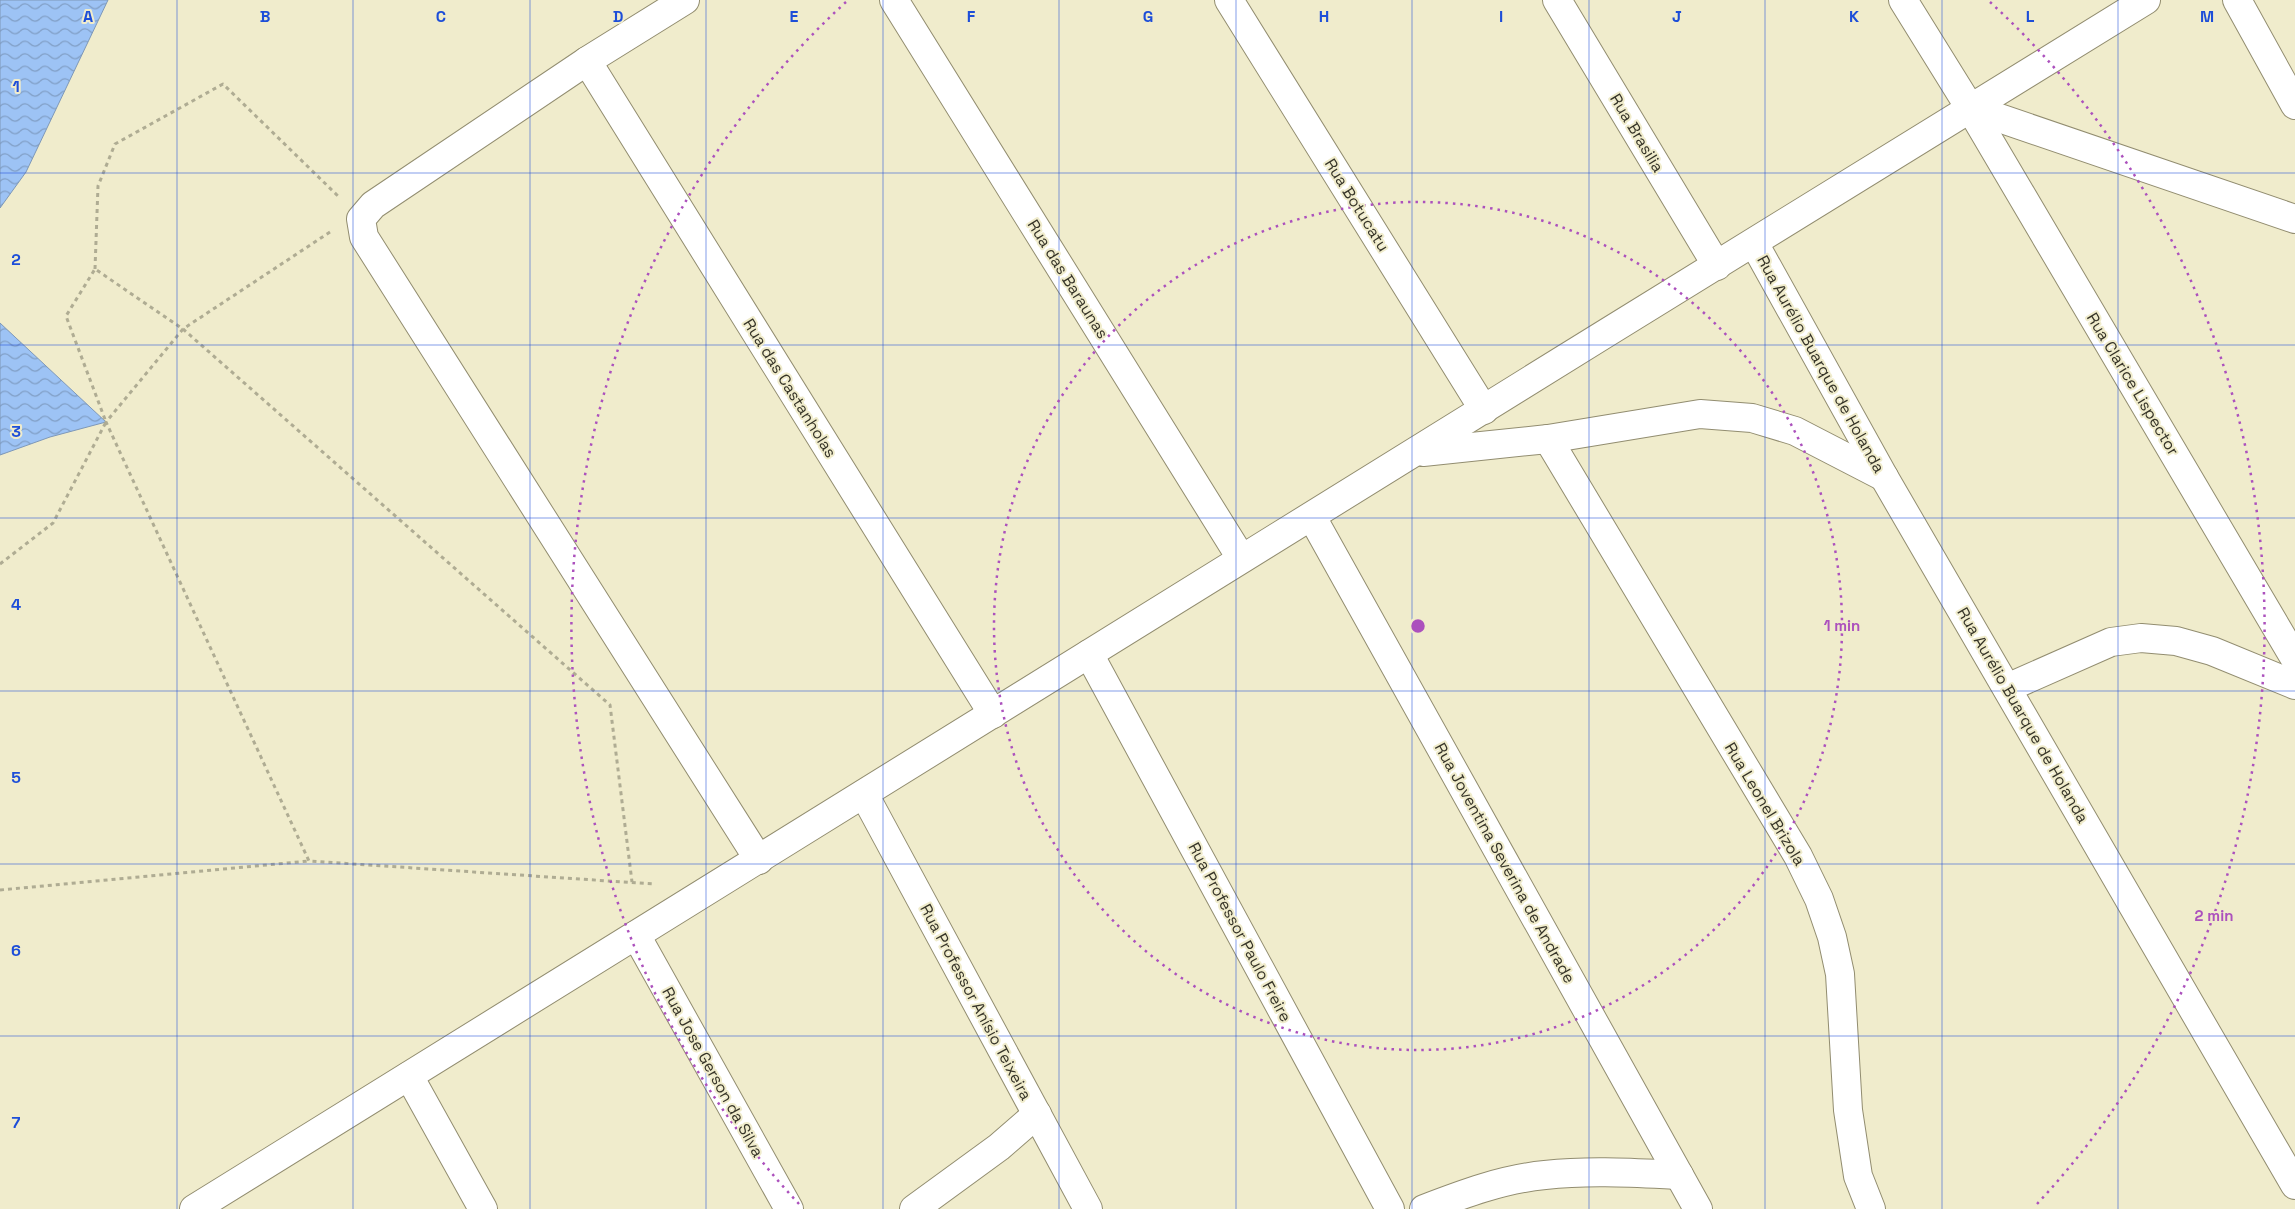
<svg xmlns="http://www.w3.org/2000/svg" width="2295" height="1209" font-family="'Space Grotesk',sans-serif">
  <defs>
    <pattern id="water-waves" width="16" height="10" patternUnits="userSpaceOnUse" patternTransform="scale(1.25)"><rect width="16" height="10" fill="#9dc3f5"/><path d="M0 5q4-4 8 0t8 0" fill="none" stroke="#819fc6"/></pattern>
  </defs>
  <rect width="100%" height="100%" fill="#f0eccc"/>
  <g fill="url(#water-waves)" stroke="#7e98b8">
    <path d="M0,0h108l-82,172 -26,36z"/>
    <path d="M0,323l106,99 -56,15 -50,18z"/>
  </g>
  <g fill="none" stroke-linecap="round" stroke-linejoin="round">
    <g stroke="#928d70" stroke-width="30">
      <g id="street">
        <path d="M685,0l-98,61 -214,144 -12,14 3,18 395,623"/>
        <path d="M894,0l347,558"/>
        <path d="M1229,0l255,410"/>
        <path d="M1557,0l160,266"/>
        <path d="M1903,0l67,108 325,551"/>
        <path d="M2237,0l58,105"/>
        <path d="M587,61l406,653"/>
        <path d="M1970,108l325,111"/>
        <path d="M1754,243l130,234 411,708"/>
        <path d="M1548,439l250,417 21,43 13,38 8,37 8,136 10,66 13,33"/>
        <path d="M1423,452l125,-13 152,-25 52,4 43,13 89,46"/>
        <path d="M1312,517l386,692"/>
        <path d="M1089,654l301,555"/>
        <path d="M2007,688l104,-46 30,-4 35,3 36,10 83,34"/>
        <path d="M864,794l224,415"/>
        <path d="M636,935l153,274"/>
        <path d="M409,1076l74,133"/>
        <path d="M194,1209c650,-403 1300,-808 1952,-1209"/>
        <path d="M914,1209l85,-62 38,-33"/>
        <path d="M1424,1209c39,-15 79,-30 121,-34 45,-5 90,-2 134,0"/>
      </g>
    </g>
    <g stroke="#afac93" stroke-width="3" stroke-dasharray="4 4" stroke-linecap="butt">
      <path d="M330,232l-147,97 -77,93 203,439 345,23"/>
      <path d="M95,269l3,-83 17,-42 108,-60 116,113"/>
      <path d="M0,564l53,-41 53,-101 -40,-106 29,-47 88,60 427,376 22,177"/>
      <path d="M0,890l309,-29"/>
    </g>
    <use href="#street" stroke="#fff" stroke-width="28"/>
  </g>
  <path fill="none" stroke="#1d4ed8" stroke-width="1" stroke-opacity="0.55" d="M177,0v1209M353,0v1209M530,0v1209M706,0v1209M883,0v1209M1059,0v1209M1236,0v1209M1412,0v1209M1589,0v1209M1765,0v1209M1942,0v1209M2118,0v1209M0,173h2295M0,345h2295M0,518h2295M0,691h2295M0,864h2295M0,1036h2295"/>
  <g fill="none" stroke="#ac51bd" stroke-width="2.5" stroke-dasharray="2.5 5">
    <circle cx="1418" cy="626" r="424"/>
    <path d="M799 1204A847 847 0 0 1 846 2M1990 2A847 847 0 0 1 2037 1204"/>
  </g>
  <g text-anchor="middle" dominant-baseline="central" stroke-width="4" stroke-linejoin="round" paint-order="stroke">
    <g font-size="16" fill="#363428" stroke="#f0eccc">
      <text transform="translate(1637 133) rotate(59)">Rua Brasilia</text>
      <text transform="translate(1357 205) rotate(58)">Rua Botucatu</text>
      <text transform="translate(1068 279) rotate(58)">Rua das Baraunas</text>
      <text transform="translate(1821 364) rotate(61)">Rua Aurélio Buarque de Holanda</text>
      <text transform="translate(2133 384) rotate(59)">Rua Clarice Lispector</text>
      <text transform="translate(790 388) rotate(58)">Rua das Castanholas</text>
      <text transform="translate(2023 715) rotate(60)">Rua Aurélio Buarque de Holanda</text>
      <text transform="translate(1765 804) rotate(59)">Rua Leonel Brizola</text>
      <text transform="translate(1505 863) rotate(61)">Rua Joventina Severina de Andrade</text>
      <text transform="translate(1240 932) rotate(62)">Rua Professor Paulo Freire</text>
      <text transform="translate(976 1002) rotate(62)">Rua Professor Anísio Teixeira</text>
      <text transform="translate(713 1072) rotate(61)">Rua Jose Gerson da Silva</text>
    </g>
  </g>
  <g font-size="16" text-anchor="middle" font-weight="bold" fill="#1d4ed8" stroke="#f0eccc" stroke-width="4" stroke-linejoin="round" paint-order="stroke">
    <text x="88" y="22">A</text>
    <text x="265" y="22">B</text>
    <text x="441" y="22">C</text>
    <text x="618" y="22">D</text>
    <text x="794" y="22">E</text>
    <text x="971" y="22">F</text>
    <text x="1148" y="22">G</text>
    <text x="1324" y="22">H</text>
    <text x="1501" y="22">I</text>
    <text x="1677" y="22">J</text>
    <text x="1854" y="22">K</text>
    <text x="2030" y="22">L</text>
    <text x="2207" y="22">M</text>
    <text x="16" y="92">1</text>
    <text x="16" y="265">2</text>
    <text x="16" y="437">3</text>
    <text x="16" y="610">4</text>
    <text x="16" y="783">5</text>
    <text x="16" y="956">6</text>
    <text x="16" y="1128">7</text>
  </g>
  <circle cx="1418" cy="626" r="8" fill="#ac51bd" stroke="#f0eccc" stroke-width="2.5"/>
  <g font-size="15" text-anchor="middle" font-weight="bold" fill="#ac51bd" stroke="#f0eccc" stroke-width="4" stroke-linejoin="round" paint-order="stroke">
    <text x="1842" y="631">1 min</text>
    <text x="2214" y="921">2 min</text>
  </g>
</svg>
